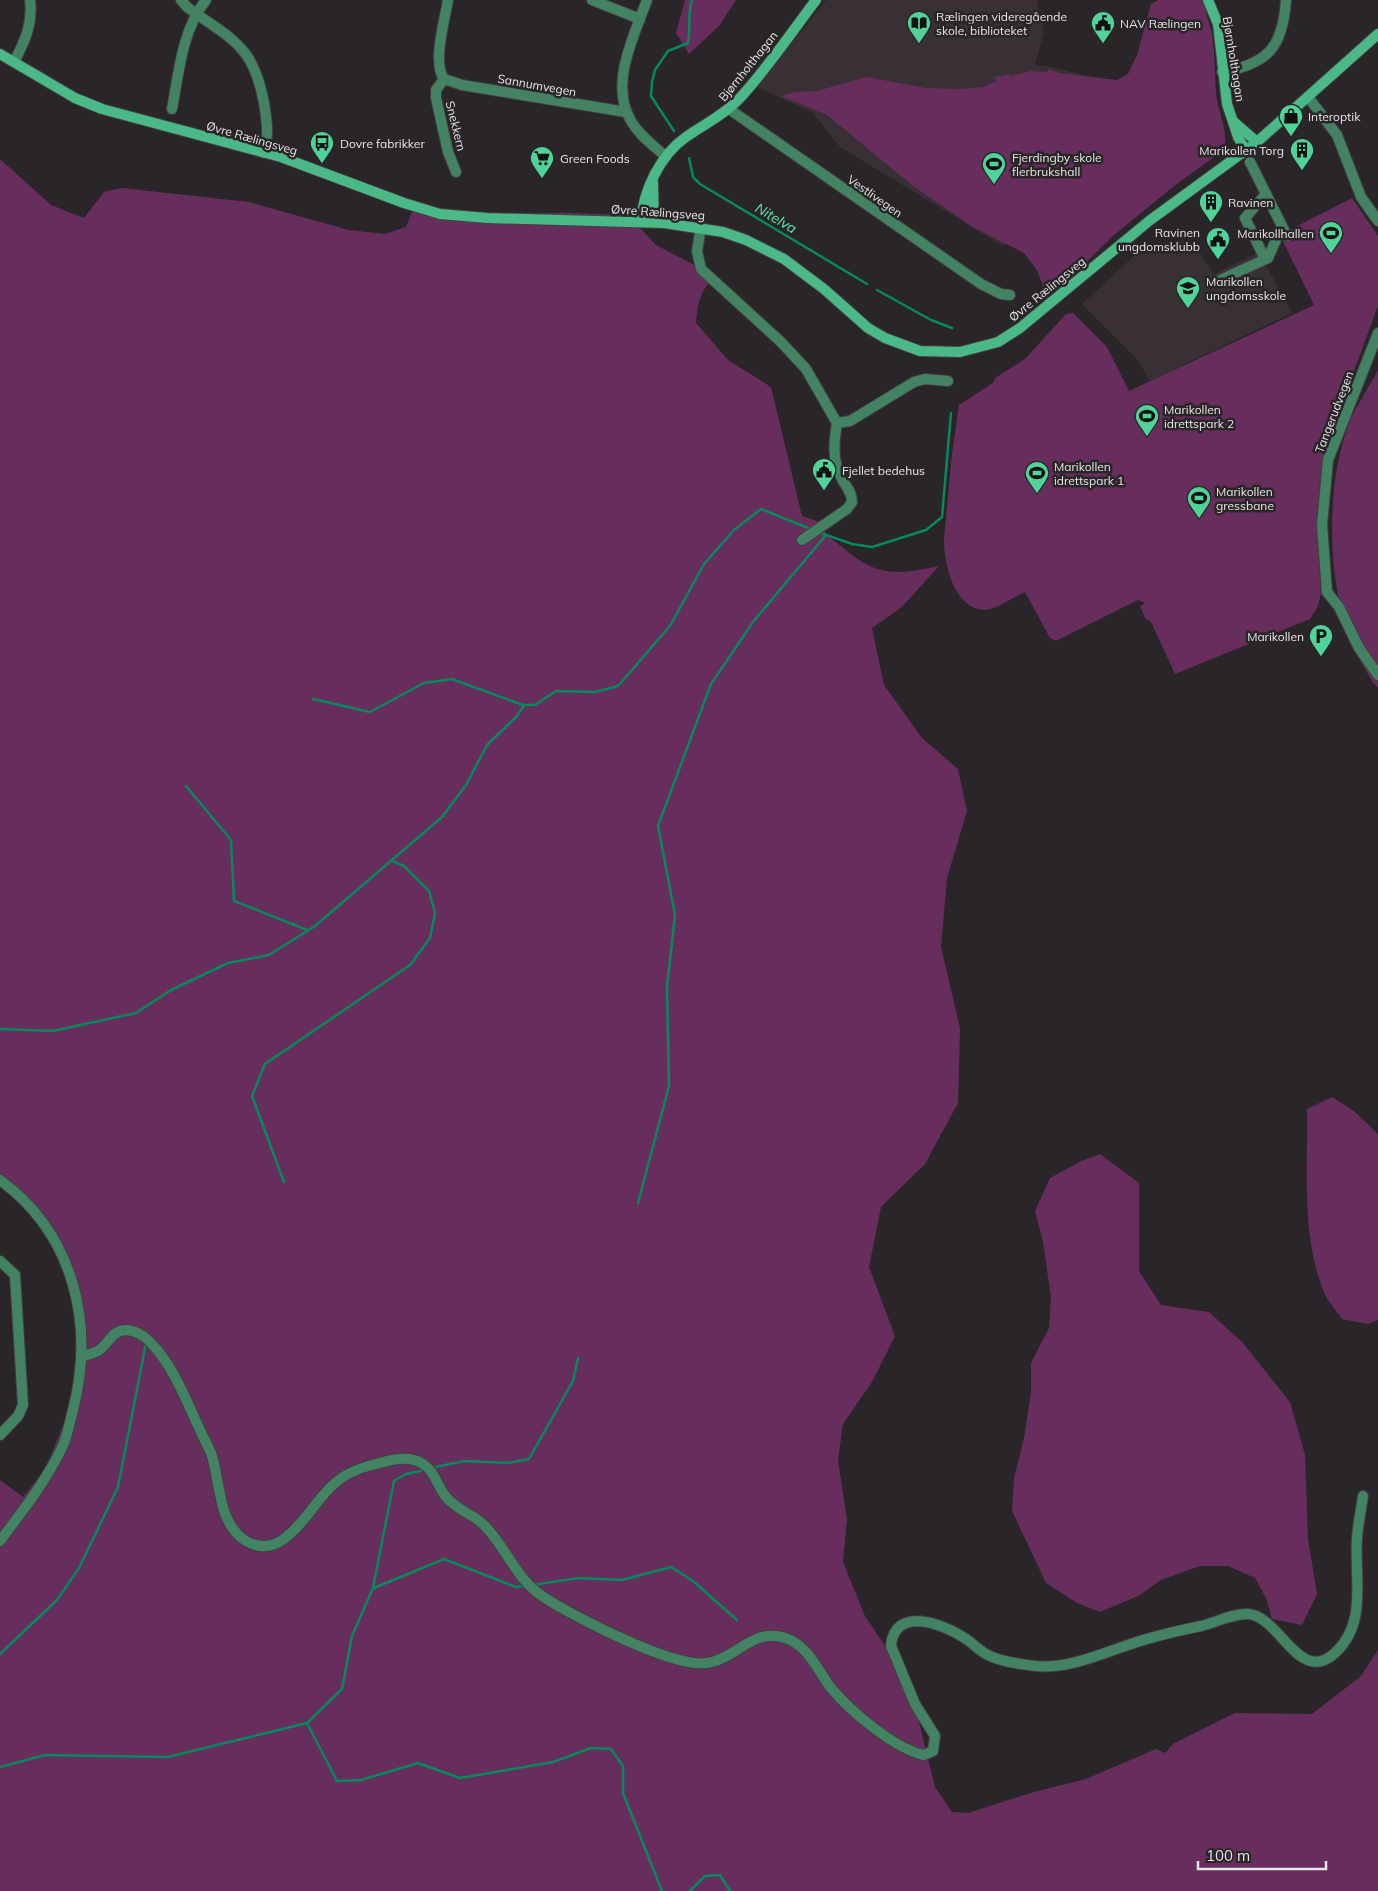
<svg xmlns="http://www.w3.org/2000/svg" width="1378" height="1891" font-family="Mulish,sans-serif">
  <rect width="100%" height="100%" fill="#292528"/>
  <g fill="#393036">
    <path d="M826,0h211l7,32 -9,33 17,2 35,9 6,61 -90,109 -163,-99 -27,-34 -56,-26z"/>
    <path d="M1192,241l22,33 45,-22 33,61 -142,68 -13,-22 -55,-55 66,-61z"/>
  </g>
  <g fill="#672e5d">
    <path d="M685,0h51l-17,26 -30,28 -13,-21z"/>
    <path d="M1158,0h47c-1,12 5,23 7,34 3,20 3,39 4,59 2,20 13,38 8,57l-50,36 -61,50 -68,67 -1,-14 -7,-19 -13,-17 -53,-27 -59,-41 -85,-70 -46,-19 14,-4 22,-1 50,-14 59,11 35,1 22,-2 13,-6 -1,-4 14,-3 1,2 21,-5 17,1v-3l11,4 58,7 11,-6 9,-19 14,-51z"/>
    <path d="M0,159l51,46 33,13 20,-26 18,-4 127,14 100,28 36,4 21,-7 9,-23c47,14 90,10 138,9 24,-1 48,3 73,0l30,32 50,26 6,8c-12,14 -15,25 -16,44l32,37 43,27 31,129 18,6c6,15 10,15 22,25 35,30 54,28 97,19l-37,41 -30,21 12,57 38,53 36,31 9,42 -20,67 -6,69 19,81 -2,75 -33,61 -44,43 -12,60 26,69 -23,46 -29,42 -5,36 9,60 -4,42 22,54 32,48 22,58 16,65 17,25 16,1 66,-21 52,-13 70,-30 9,4 8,-9 62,-31 77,1 49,-38 17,-26v241h-1378v-411l23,17 23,-29 25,-63 7,-81 -15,-62 -29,-50 -34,-26z"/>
    <path d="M1352,198l26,38v70l-33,89 4,2 -24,61 -5,23 -3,45 4,67 -3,13 -8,13 -135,55 -24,-52 -6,-4 -5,-12 5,-3 -7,-3 -82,41 -6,-3 -25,-46c-11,5 -28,17 -39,18 -32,0 -42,-46 -42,-71l8,-85 7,-49 34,-22 2,-5 30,-19 41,-45 7,-1 34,34 22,44 185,-86 -34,-70z"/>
    <path d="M1378,370v317l-5,-4c-7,-13 -16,-27 -22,-41 -24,-61 -26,-160 -1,-221 8,-18 19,-34 28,-51z"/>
    <path d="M1332,1097l22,14 24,23v186l-10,4 -26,-5c-6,-9 -15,-18 -19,-29 -22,-57 -15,-121 -16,-181z"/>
    <path d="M1100,1154l39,29v88l22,34 48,7 34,31 47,59 15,53 3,84 9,55 -15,31 -30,-6 -6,-21 -11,-20 -27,-12h-28l-39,14 -21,15 -40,17 -23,-9 -31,-20 -34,-72 2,-33 10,-40 7,-46v-29l18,-35 2,-31 -8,-55 -8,-31 15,-33 29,-16z"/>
  </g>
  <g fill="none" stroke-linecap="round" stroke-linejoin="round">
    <g stroke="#068a5d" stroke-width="2.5">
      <path d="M674,131l-23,-35 1,-14 3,-12 13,-19 20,-8c3,-15 -1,-28 4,-43"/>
      <path d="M689,158l4,19 7,7 167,100"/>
      <path d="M877,290l54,30 21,8"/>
      <path d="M818,532l34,12 20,3 54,-17 16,-13 9,-104"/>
      <path d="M313,699l57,13 54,-29 28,-4 71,26"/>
      <path d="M186,786l45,54 3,61 73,29"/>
      <path d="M0,1029l53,2 83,-18 35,-23 57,-27 41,-8 46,-29 127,-109 24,-32 21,-40 30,-29 7,-11h11l21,-14 39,1 23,-6 52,-60 34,-62 30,-34 27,-21 52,21"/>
      <path d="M284,1182l-32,-86 13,-32 145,-99 20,-27 5,-25 -6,-22 -25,-25 -12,-5"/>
      <path d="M638,1203l31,-117 -2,-99 8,-72 -17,-89 53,-142 42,-62 73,-87"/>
      <path d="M431,1468l33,-7 44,2 21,-4 44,-78 5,-23"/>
      <path d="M532,1585l47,-7 43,2 49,-13 22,14 44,39"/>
      <path d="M374,1588l70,-29 72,28 8,-1"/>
      <path d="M0,1654l57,-54 22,-32 39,-81 28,-144"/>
      <path d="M307,1723l30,58 24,-1 57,-17 42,15 93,-16 38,-14 20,1 12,17v27l39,98"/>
      <path d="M0,1767l45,-12 123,2 139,-34 35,-34 10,-53 21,-48 21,-107 12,-7 19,-4"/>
      <path d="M690,1891l15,-15 15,-1 10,16"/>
    </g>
    <g stroke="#434042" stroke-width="12">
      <g id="street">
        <path d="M181,0l6,7c44,33 66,36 77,96 3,18 5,32 0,50"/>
        <path d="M592,0l48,19"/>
        <path d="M647,0c-13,36 -38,84 -16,121 8,14 22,24 34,35"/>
        <path d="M14,62c11,-21 19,-38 16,-62"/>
        <path d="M1222,72c46,-8 61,-25 64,-72"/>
        <path d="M444,79l18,6 164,27"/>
        <path d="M444,79l-8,11v8l12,54 8,20"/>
        <path d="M444,79c-12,-16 1,-60 4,-79"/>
        <path d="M1308,97l29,38 24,62 17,24"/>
        <path d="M172,109c7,-37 10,-79 34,-109"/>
        <path d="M729,109l252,175 20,10 9,1"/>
        <path d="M1250,162l37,74"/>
        <path d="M701,227l-4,24 4,18 80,73 25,27 31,54"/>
        <path d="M1265,259l-20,-41 21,-24"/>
        <path d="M1216,282l52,-24 14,-32"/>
        <path d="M1378,333l-50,127 -6,65 5,67 12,15 20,41 19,27"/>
        <path d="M837,423l13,-2 64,-39 11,-3 23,2"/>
        <path d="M802,540l45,-31 5,-7c0,-11 -7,-16 -11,-25 -9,-17 -7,-36 -4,-54"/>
        <path d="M0,1180c74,54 95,144 73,230 -3,11 -5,23 -9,33 -16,36 -40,66 -64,98"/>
        <path d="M0,1261l15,14 8,130 -5,11 -18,19"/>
        <path d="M82,1356c5,-1 12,-3 16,-5 11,-7 13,-20 27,-21 9,0 19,5 25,12 24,24 37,61 51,90 3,7 7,14 10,21 10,29 6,70 35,88 39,23 63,-36 88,-57 13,-12 29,-17 46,-21 10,-3 24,-6 34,-3 21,6 21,24 33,38 10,12 26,16 37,27 22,22 32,54 58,71 30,20 131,72 164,67 29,-3 47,-36 79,-25 23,7 33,33 46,50 19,23 64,61 93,67l9,-4 2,-15 -20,-32 -24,-58c3,-40 50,-23 72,-9 9,5 16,14 25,18 14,7 32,9 48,11 33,3 64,-12 95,-22 23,-8 46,-13 70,-18 14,-3 32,-13 47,-12 32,2 51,72 87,39 33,-30 19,-76 22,-115 1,-14 4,-28 6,-42"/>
      </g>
    </g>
    <g stroke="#434042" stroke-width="12">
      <g id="secondary">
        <path d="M1208,0l10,24 9,80 11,33 8,14"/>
        <path d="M0,54l75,44 27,11 179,48 123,46 36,11 47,4 177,5 59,9 23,8 38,19 40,30 44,39 17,10 35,13 40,1 38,-10 22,-14 129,-107 108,-79 121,-108"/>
        <path d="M1234,122l23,20"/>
        <path d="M653,183l1,39"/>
        <path d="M641,222c2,-31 19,-67 45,-85 18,-13 37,-21 53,-38 28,-30 52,-66 77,-99"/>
      </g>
    </g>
    <use href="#street" stroke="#438364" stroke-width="10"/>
    <use href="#secondary" stroke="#4ab887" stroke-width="10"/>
  </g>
  <defs>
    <g id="library-pin" transform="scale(1.25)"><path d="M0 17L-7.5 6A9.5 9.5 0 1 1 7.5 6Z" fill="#4fd399" stroke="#292528"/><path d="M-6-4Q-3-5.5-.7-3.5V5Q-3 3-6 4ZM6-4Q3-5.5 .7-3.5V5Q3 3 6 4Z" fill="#111"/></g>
    <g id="civic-pin" transform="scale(1.25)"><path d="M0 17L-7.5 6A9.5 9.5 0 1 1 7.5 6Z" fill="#4fd399" stroke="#292528"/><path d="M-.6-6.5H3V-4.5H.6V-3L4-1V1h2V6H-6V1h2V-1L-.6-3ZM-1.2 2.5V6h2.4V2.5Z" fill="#111"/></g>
    <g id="shop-pin" transform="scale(1.25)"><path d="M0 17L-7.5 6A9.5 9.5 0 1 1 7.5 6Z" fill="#4fd399" stroke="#292528"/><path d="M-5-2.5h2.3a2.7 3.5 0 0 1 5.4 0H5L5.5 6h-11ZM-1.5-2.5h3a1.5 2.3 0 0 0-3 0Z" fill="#111"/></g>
    <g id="bus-pin" transform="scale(1.25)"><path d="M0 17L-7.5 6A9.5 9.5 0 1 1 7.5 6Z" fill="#4fd399" stroke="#292528"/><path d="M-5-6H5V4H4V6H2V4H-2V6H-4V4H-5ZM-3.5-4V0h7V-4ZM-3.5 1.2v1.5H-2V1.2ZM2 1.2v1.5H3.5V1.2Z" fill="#111"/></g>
    <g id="building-pin" transform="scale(1.25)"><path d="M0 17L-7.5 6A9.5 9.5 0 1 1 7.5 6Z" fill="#4fd399" stroke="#292528"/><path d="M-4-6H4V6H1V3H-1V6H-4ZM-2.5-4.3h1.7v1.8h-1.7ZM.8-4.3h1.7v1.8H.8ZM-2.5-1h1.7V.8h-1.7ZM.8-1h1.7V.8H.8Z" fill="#111"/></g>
    <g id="supermarket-pin" transform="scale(1.25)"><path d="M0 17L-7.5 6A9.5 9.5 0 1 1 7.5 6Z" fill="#4fd399" stroke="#292528"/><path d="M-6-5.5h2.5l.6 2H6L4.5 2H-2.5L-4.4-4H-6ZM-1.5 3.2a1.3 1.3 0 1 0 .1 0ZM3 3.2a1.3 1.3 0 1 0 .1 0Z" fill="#111"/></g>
    <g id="stadium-pin" transform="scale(1.25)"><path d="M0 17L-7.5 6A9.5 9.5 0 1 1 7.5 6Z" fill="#4fd399" stroke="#292528"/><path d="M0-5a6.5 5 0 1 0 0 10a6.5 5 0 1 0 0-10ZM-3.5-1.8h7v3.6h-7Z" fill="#111"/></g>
    <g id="school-pin" transform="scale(1.25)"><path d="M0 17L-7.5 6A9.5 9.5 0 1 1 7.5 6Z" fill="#4fd399" stroke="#292528"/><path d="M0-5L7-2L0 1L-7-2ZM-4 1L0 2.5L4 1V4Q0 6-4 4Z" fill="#111"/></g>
    <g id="parking-pin" transform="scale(1.25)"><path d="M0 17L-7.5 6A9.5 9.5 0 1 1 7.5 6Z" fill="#4fd399" stroke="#292528"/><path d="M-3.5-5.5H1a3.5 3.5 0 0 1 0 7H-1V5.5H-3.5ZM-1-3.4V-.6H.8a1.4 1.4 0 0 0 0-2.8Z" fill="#111"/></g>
  </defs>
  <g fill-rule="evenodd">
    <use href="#library-pin" x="919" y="23"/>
    <use href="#civic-pin" x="1103" y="23"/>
    <use href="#shop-pin" x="1291" y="116"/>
    <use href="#bus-pin" x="322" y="143"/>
    <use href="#building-pin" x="1302" y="150"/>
    <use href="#supermarket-pin" x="542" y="158"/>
    <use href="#stadium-pin" x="994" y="164"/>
    <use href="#building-pin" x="1211" y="202"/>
    <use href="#stadium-pin" x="1331" y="233"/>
    <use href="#civic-pin" x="1218" y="239"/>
    <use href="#school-pin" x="1188" y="288"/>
    <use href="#stadium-pin" x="1147" y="416"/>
    <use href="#civic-pin" x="824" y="470"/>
    <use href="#stadium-pin" x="1037" y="473"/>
    <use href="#stadium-pin" x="1199" y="498"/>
    <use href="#parking-pin" x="1321" y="636"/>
  </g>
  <g text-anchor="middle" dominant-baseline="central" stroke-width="5" stroke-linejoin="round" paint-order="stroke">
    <g font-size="12" fill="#e6e4e5" stroke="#292528" text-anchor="start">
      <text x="936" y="16">Rælingen videregående<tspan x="936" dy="14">skole, biblioteket</tspan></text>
      <text x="1120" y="23">NAV Rælingen</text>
      <text x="1308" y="116">Interoptik</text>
      <text x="340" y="143">Dovre fabrikker</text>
      <text x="1284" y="150" text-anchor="end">Marikollen Torg</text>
      <text x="1012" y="157">Fjerdingby skole<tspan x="1012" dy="14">flerbrukshall</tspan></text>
      <text x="560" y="158">Green Foods</text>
      <text x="1228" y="202">Ravinen</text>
      <text x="1200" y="232" text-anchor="end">Ravinen<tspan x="1200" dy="14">ungdomsklubb</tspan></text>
      <text x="1314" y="233" text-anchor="end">Marikollhallen</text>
      <text x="1206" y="281">Marikollen<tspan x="1206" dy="14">ungdomsskole</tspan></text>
      <text x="1164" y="409">Marikollen<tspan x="1164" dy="14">idrettspark 2</tspan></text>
      <text x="1054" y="466">Marikollen<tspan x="1054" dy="14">idrettspark 1</tspan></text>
      <text x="842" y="470">Fjellet bedehus</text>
      <text x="1216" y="491">Marikollen<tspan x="1216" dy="14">gressbane</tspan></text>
      <text x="1304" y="636" text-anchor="end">Marikollen</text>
    </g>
    <g font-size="12" fill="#e6e4e5" stroke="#292528">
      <text transform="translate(1234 59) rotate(81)">Bjørnholthagan</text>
      <text transform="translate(748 66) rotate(-51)">Bjørnholthagan</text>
      <text transform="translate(537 85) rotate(10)">Sannumvegen</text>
      <text transform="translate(456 126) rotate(76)">Snekkern</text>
      <text transform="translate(252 138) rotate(16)">Øvre Rælingsveg</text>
      <text transform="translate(875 196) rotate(35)">Vestlivegen</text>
      <text transform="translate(658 212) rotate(4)">Øvre Rælingsveg</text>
      <text transform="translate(1047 289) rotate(-39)">Øvre Rælingsveg</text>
      <text transform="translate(1334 412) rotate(-69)">Tangerudvegen</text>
    </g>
    <g font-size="14" font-style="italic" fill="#5ae9aa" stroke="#292528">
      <text transform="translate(776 218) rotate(31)">Nitelva</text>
    </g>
  </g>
  <path d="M1198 1861v8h128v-8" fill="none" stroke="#e6e4e5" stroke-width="2.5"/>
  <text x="1206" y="1861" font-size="15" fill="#e6e4e5" stroke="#292528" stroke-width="4" paint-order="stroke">100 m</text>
</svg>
